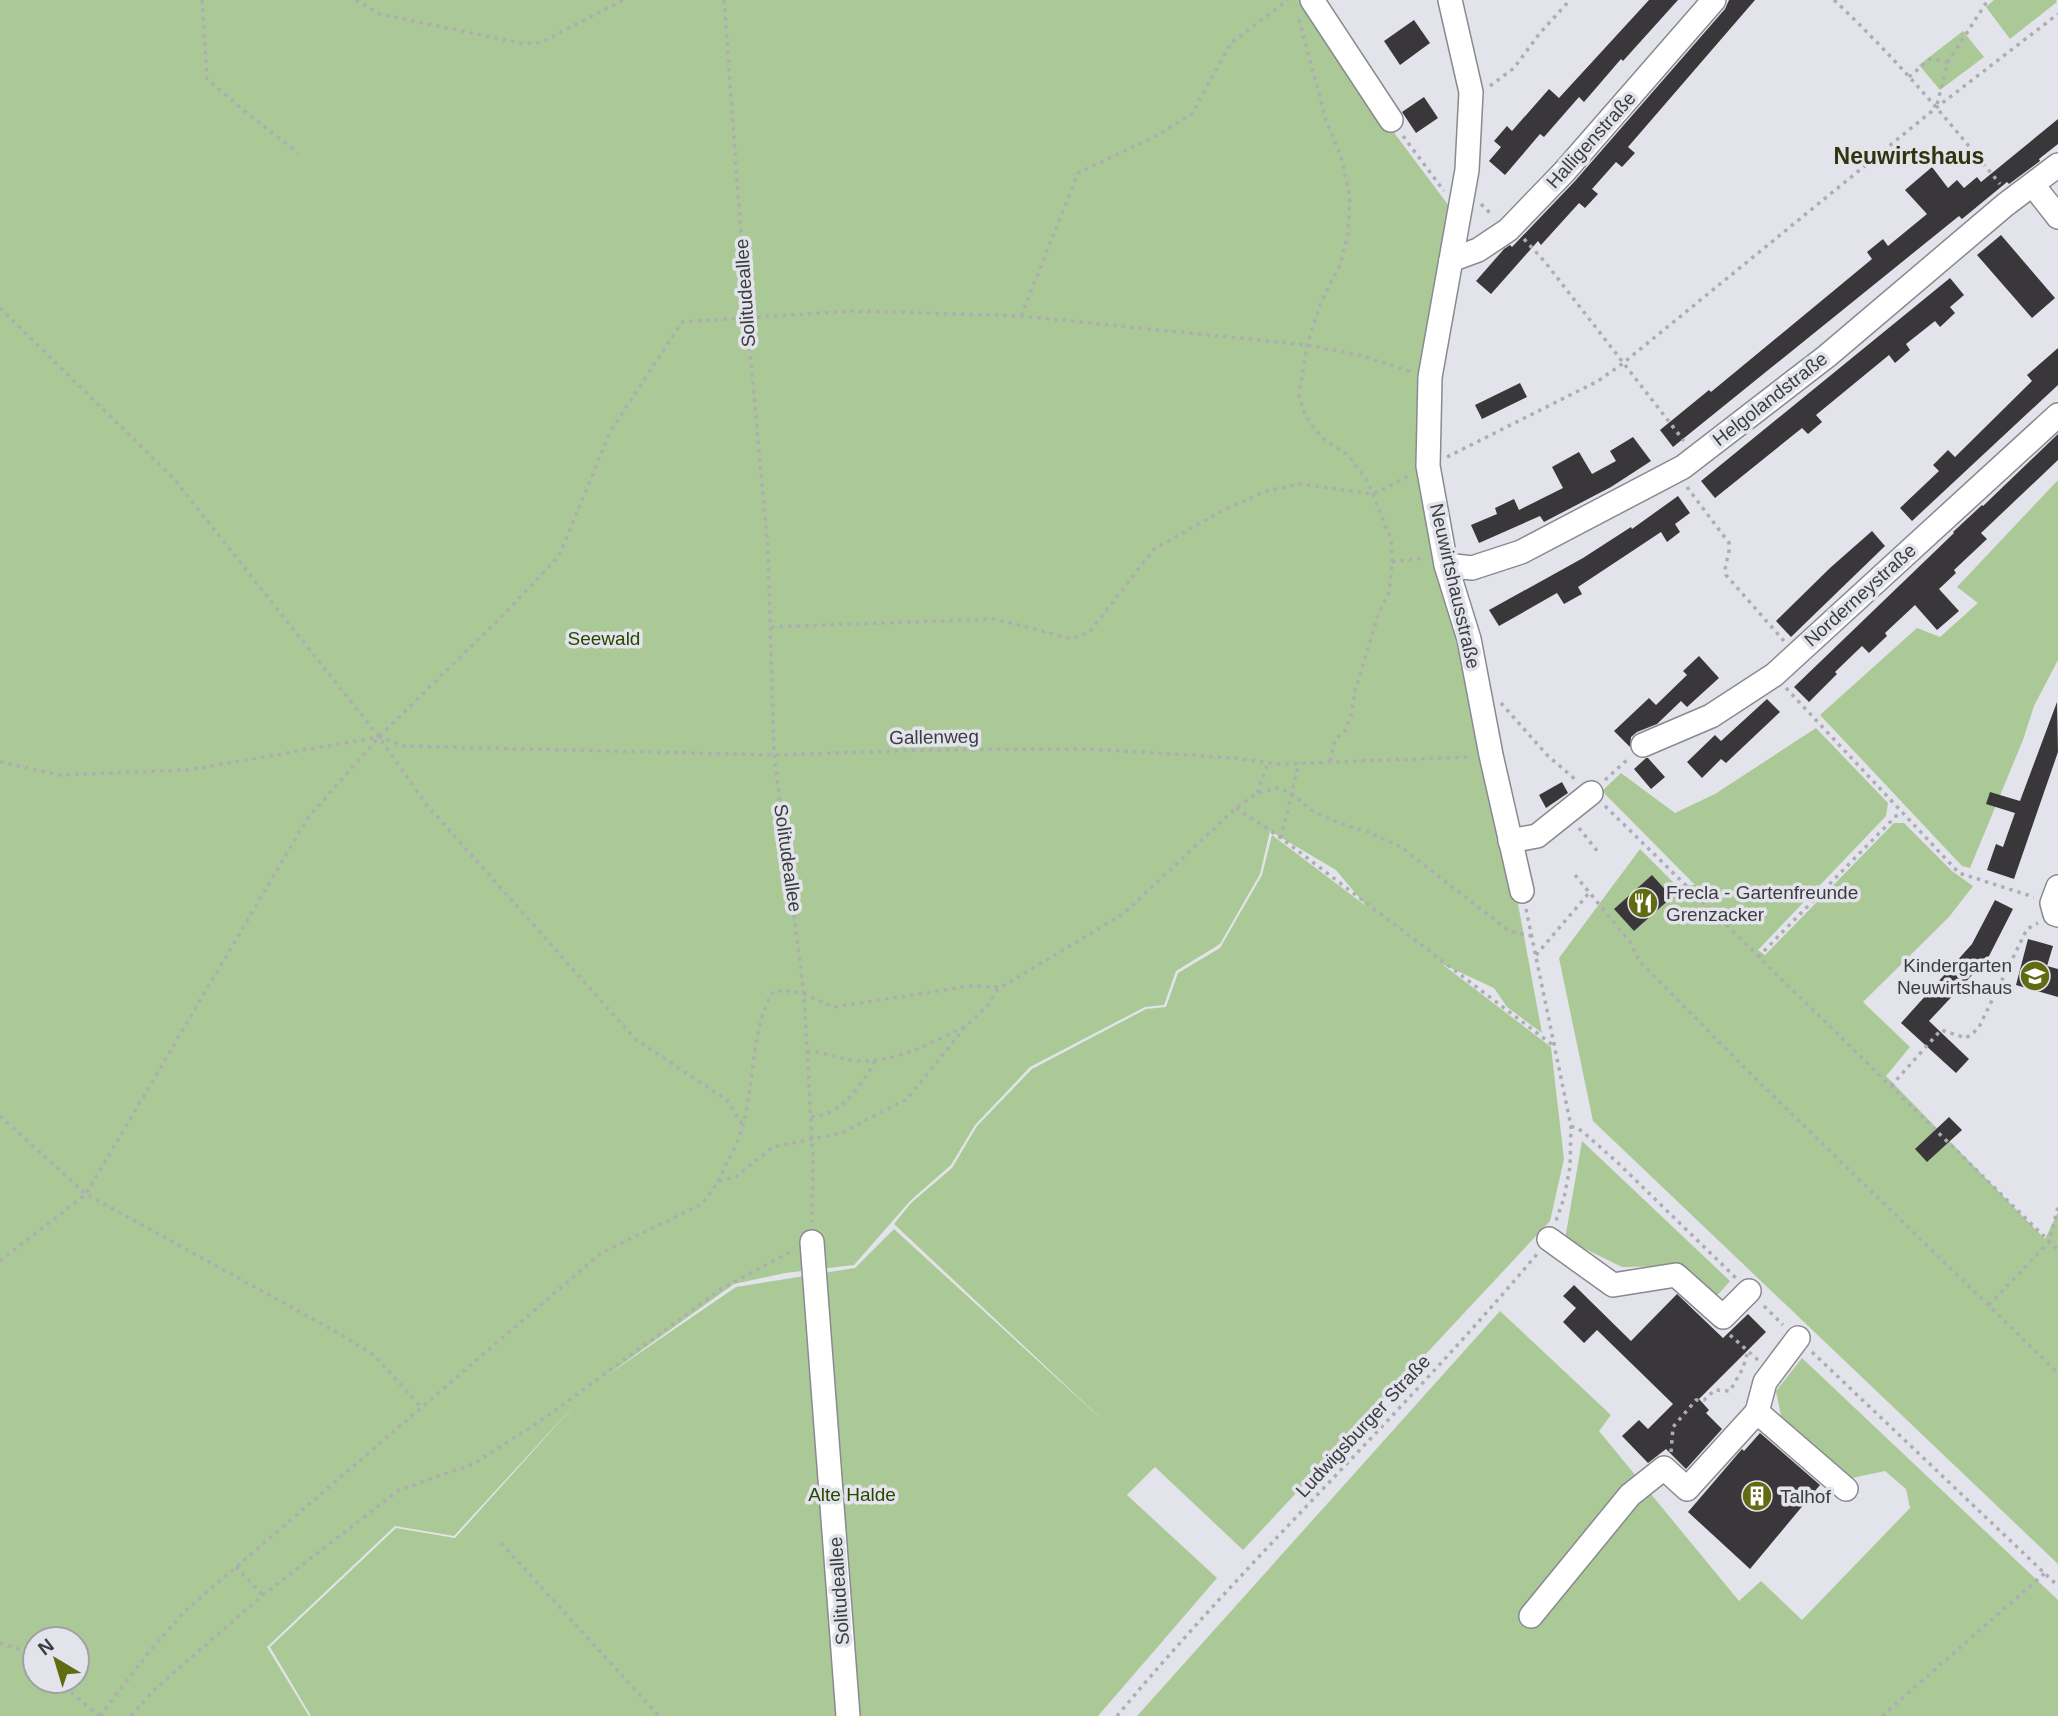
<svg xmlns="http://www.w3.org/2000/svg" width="2058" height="1716" font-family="Helvetica,sans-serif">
  <rect width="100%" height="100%" fill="#e3e4eb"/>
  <g fill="#abc996" fill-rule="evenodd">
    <path d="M0,0h1305l66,102 78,104 -25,174 39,261 53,252 26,140 -35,-26 -13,-19 -52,-24 109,83 13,112 -14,62 -307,329 -88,-83 -28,28 90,83 -119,138h-787l-41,-69 126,-119 59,10 125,-139 -126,137 -59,-10 -128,121 42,69h-309zM1270,831l66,39 30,36 -94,-71 -10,40 -42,73 -42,25 -12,34 -20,2 -114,60 -55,57 -25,42 -41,35 -17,21 215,202 -215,-197 -39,39 -119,19 -133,91 131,-94 51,-11 69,-8 57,-65 40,-35 24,-40 55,-58 115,-60 19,-2 12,-34 44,-27 40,-70zM35,1639h42v42h-42z"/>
    <path d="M1994,0h62l1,2 -47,37 -24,-32z"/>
    <path d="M1963,31l21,26 -44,33 -21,-25z"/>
    <path d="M2058,480v180l-24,46 -11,34 -53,128 -8,-2 -142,-151 97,-87 23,9 38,-34 -21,-16z"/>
    <path d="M1816,728l72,75 -2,13 -128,134 7,5 129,-132h10l48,48 21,15 -24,31 -86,85 47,45 -24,29 159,163 13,-27v352l-465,-443 -34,-163 81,-109 36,36h19l-93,-94 19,-18 54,40 40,-19z"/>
    <path d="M1582,1141l148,140 -15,17 -33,-32 -60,1 -57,-28z"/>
    <path d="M1500,1311l111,104 -12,16 140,170 22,-20 41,39 108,-112 -4,-19 -21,-18 -33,7 -71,-62 -5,-25 26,-33 256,242v116h-921z"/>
  </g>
  <g fill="#3a373b">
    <path d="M1649,0h29l-55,61 -2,-2 -37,43 -5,-5 -35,40 -4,-3 -35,41 -16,-14 12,-14 -7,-6 13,-15 5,5 37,-42 10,9z"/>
    <path d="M1729,0h26l-127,147 7,6 -13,14 -6,-5 -24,27 6,5 -13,14 -6,-5 -38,42 -3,-4 -47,53 -15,-13 28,-32 6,-4 2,2 63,-66 150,-172z"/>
    <path d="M1414,20l16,23 -30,22 -16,-24z"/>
    <path d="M1424,97l14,21 -22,15 -14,-21z"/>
    <path d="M2058,119v25l-19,15 1,2 -31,23 -2,-2 -45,37 -3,-3 -286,231 -13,-17 49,-40 2,2 161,-133 -5,-7 16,-13 5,7 39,-32 -22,-24 27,-23 16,21 9,-8 7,8 13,-11 4,5z"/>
    <path d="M2001,235l54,63 -23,20 -55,-63z"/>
    <path d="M1950,278l14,17 -14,12 5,6 -15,14 -5,-6 -29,23 4,6 -15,13 -6,-8 -73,60 6,7 -14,12 -6,-6 -87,70 -14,-17z"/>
    <path d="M2058,348v37l-146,136 -12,-13 39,-37 -6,-6 15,-15 7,7 77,-76 -5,-6z"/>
    <path d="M1520,383l7,14 -45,22 -7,-14z"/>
    <path d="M2058,434v26l-77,73 6,6 -33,31 2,3 -17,16 20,22 -22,19 -22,-25 -30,28 2,3 -18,17 -7,-7 -27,26 2,2 -28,28 -15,-15 160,-154 -1,-1 29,-27 1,1z"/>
    <path d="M1633,437l18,24 -40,26 -67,35 -4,-6 -61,27 -8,-18 26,-11 -2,-6 19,-9 5,11 44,-22 -11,-21 27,-15 13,22 24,-13 -6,-10z"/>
    <path d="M1678,496l12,17 -15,11 5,8 -13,10 -6,-10 -83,55 4,7 -18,10 -7,-11 -58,33 -10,-16 94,-52 48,-31 1,2z"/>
    <path d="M1872,531l13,15 -94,91 -15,-16 54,-53z"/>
    <path d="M1699,656l20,22 -32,29 -6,-6 -24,23 -20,8 -6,5 -1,10 -16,-16 35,-33 7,7 31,-30 -4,-4z"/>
    <path d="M1767,699l13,13 -54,51 -5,-4 -19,19 -15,-16 28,-27 6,6z"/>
    <path d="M2057,702l1,50 -44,127 -27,-9 9,-26 7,3 12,-34 -29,-9 4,-12 30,9z"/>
    <path d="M1646,758h2l17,19 -14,12 -17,-20z"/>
    <path d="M1562,782l6,11 -22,15 -7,-13z"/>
    <path d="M1652,875l20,22 -38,34 -20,-22z"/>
    <path d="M1995,900l18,9 -25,49 -59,63 40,38 -13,14 -55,-50 71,-79z"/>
    <path d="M2028,939l25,7 -6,20 11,3v28l-42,-12z"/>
    <path d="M1949,1117l13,13 -35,32 -12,-13z"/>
    <path d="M1574,1285l57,56 46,-47 46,44 25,-24 18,18 -67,67 10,11 -3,3 16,16 -36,40 -20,-20 -18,14 -26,-27 17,-16 9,9 25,-25 -76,-74 -13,13 -21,-21 13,-14 -13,-12z"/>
    <path d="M1760,1433l60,52 -70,84 -62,-57 54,-63 2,2z"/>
  </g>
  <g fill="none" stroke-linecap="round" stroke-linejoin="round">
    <g stroke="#898a90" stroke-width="26">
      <g id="minor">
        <path d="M1312,0l79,120"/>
        <path d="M1450,0l21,92 -4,78 -37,207 -2,89 18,99 23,74 22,116 31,136"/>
        <path d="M2033,185l25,32"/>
        <path d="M1451,260l27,-10 30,-20 56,-58 150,-172"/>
        <path d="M1446,565l26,3 49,-16 162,-85 144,-111 178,-151 53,-40"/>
        <path d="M1643,745l68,-29 63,-41 284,-260"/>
        <path d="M1510,841l27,-5 54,-43"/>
        <path d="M2058,887l-6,16 3,11 3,1"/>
        <path d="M1549,1239l64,46 63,-10 47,42 26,-26"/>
        <path d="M812,1242l36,474"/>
        <path d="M1798,1338l-33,44 -8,30 89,77"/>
        <path d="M1531,1616l99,-121 34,-27 23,21 70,-77"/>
      </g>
    </g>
    <g stroke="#adaeb3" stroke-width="3.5" stroke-dasharray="3.5 5" stroke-linecap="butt">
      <path d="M202,0l5,79 35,30 56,44"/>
      <path d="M356,0l24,14 144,30 18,-2 81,-42"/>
      <path d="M724,0l23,317 21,233 6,205 30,239 9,165 -1,63"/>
      <path d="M1834,0c61,57 114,120 166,184"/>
      <path d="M1299,19l27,101 15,37 9,39 -2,38 -8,31 -19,37 -14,43 -8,50 5,17 9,15 11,12 25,17 19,26 23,58 1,22 -3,31 -10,19 -24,79 -4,26 -7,15 -9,7 -5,22"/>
      <path d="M1909,77l21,-18 18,3"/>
      <path d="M1490,86l24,-18 26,-35 30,-33"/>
      <path d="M1937,104l11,-42 40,-62"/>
      <path d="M1403,136l41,55"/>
      <path d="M1481,204l12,12"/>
      <path d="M1524,239l21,23 139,179"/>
      <path d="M0,308l174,171 205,258 47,67 209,235 92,61 16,26"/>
      <path d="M1021,316l57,-143 72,-34 41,-24 40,-72 57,-43"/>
      <path d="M1447,457l151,-76 24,-17 315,-257 121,-93"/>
      <path d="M1687,487l42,56c2,12 -6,21 -3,32l58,66"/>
      <path d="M1392,562l33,-4"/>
      <path d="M771,627l224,-8 74,19 12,-2 10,-6 63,-81 66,-37 46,-21 34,-7 73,10 36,-18"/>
      <path d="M1786,688l173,185 75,24"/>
      <path d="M1501,703l46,52 29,25"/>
      <path d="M0,762l59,13 129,-5 191,-33 25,9 370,9 152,-5 165,-1 144,9 43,6 194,-7"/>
      <path d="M1605,780l23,-21"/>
      <path d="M1257,793l11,-30"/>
      <path d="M1605,806l453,444"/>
      <path d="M1236,808l45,30 273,208"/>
      <path d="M1579,828l19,24"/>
      <path d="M1281,838l18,-76"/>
      <path d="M1575,875l55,67 9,19 119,120 300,292"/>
      <path d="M1526,909l45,217 -1,41 -6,31 -8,23"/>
      <path d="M1536,955l53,-62"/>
      <path d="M1758,957l142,-145"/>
      <path d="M807,1052c16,-2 28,6 43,8 40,6 79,-16 114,-33"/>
      <path d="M1891,1086l50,-56 25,8 12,-9 49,-100 11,-6"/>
      <path d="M0,1116l86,78 252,139 36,22 48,53"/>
      <path d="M811,1117c31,-2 50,-31 64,-56"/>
      <path d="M1571,1126l11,5 36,32 118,115"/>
      <path d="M718,1181c9,-19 21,-39 26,-59 9,-36 9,-104 30,-131h14l16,3 30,13 136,-21 29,1"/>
      <path d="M0,1261l86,-67 221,-375 72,-82 128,-126 52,-55 51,-124 72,-110 170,-11 169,5 286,29 52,10 53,17"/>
      <path d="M1989,1305l60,-63 9,-35"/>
      <path d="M1764,1306l19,19"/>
      <path d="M1730,1335l28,25"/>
      <path d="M1812,1352l246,234"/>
      <path d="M1671,1452l2,-25 23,-27h8l11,-10 15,1 13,-23 5,-17"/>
      <path d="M501,1543l158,173"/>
      <path d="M236,1567l27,28"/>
      <path d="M0,1643l21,7 14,11"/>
      <path d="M58,1681l41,35"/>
      <path d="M100,1716l49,-64 36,-41 416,-358 101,-49 16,-22 19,-6 36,-29 68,-14 66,-34 59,-73 21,-20 11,-17 125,-75 113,-106 20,-14 22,-6 13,5 24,20 41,16 10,2 35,16 108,84 23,5"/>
      <path d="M131,1716l23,-26 109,-95 136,-105 74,-26 66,-42 182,-133 73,-39"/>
      <path d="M1117,1716c133,-160 286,-302 420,-462"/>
      <path d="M1882,1716l163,-143"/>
    </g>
    <use href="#minor" stroke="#fff" stroke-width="23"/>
  </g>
  <defs>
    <g id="restaurant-disc" transform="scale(1.575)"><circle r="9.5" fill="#616b12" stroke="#e3e4eb"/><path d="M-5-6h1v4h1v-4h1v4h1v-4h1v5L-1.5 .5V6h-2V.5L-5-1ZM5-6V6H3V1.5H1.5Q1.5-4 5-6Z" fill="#fff"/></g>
    <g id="school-disc" transform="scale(1.575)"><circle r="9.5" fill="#616b12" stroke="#e3e4eb"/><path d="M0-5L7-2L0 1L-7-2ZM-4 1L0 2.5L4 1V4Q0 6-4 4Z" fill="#fff"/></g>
    <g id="building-disc" transform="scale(1.575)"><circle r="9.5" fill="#616b12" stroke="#e3e4eb"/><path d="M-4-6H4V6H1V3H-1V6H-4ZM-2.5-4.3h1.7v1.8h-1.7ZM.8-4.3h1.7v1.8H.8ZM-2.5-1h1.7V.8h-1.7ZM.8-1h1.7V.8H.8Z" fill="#fff"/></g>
  </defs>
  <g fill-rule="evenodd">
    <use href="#restaurant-disc" x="1643" y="903"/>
    <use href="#school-disc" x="2035" y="976"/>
    <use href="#building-disc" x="1757" y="1496"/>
  </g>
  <g text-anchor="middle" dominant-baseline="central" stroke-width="7" stroke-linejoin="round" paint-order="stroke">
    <g font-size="19" fill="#3c3d40" stroke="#e3e4eb">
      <text transform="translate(1591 140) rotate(-48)">Halligenstraße</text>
      <text transform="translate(745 293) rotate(-94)">Solitudeallee</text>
      <text transform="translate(1770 399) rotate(-38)">Helgolandstraße</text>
      <text transform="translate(1455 586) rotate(77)">Neuwirtshausstraße</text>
      <text transform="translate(1860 595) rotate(-42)">Norderneystraße</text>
      <text transform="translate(934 737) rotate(-1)">Gallenweg</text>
      <text transform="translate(788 858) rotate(82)">Solitudeallee</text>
      <text transform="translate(1363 1426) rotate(-47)">Ludwigsburger Straße</text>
      <text transform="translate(839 1591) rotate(-94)">Solitudeallee</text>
    </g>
    <g font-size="19" fill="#254700" stroke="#e3e4eb">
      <text x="604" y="638">Seewald</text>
      <text x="852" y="1494">Alte Halde</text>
    </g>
    <g font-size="19" fill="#3c3d40" stroke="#e3e4eb" text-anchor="start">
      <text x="1666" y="892">Frecla - Gartenfreunde<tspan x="1666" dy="22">Grenzacker</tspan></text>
      <text x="2012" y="965" text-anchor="end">Kindergarten<tspan x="2012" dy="22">Neuwirtshaus</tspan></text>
      <text x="1780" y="1496">Talhof</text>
    </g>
    <g font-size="23" font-weight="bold" fill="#30350d" stroke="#e3e4eb">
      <text x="1909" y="156">Neuwirtshaus</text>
    </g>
  </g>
  <g transform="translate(56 1660) rotate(322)"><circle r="33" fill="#e3e4eb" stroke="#a0a1a7" stroke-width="2"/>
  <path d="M0-5L12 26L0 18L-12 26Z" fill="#616b12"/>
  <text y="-10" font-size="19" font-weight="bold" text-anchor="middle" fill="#3c3d40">N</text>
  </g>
</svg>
